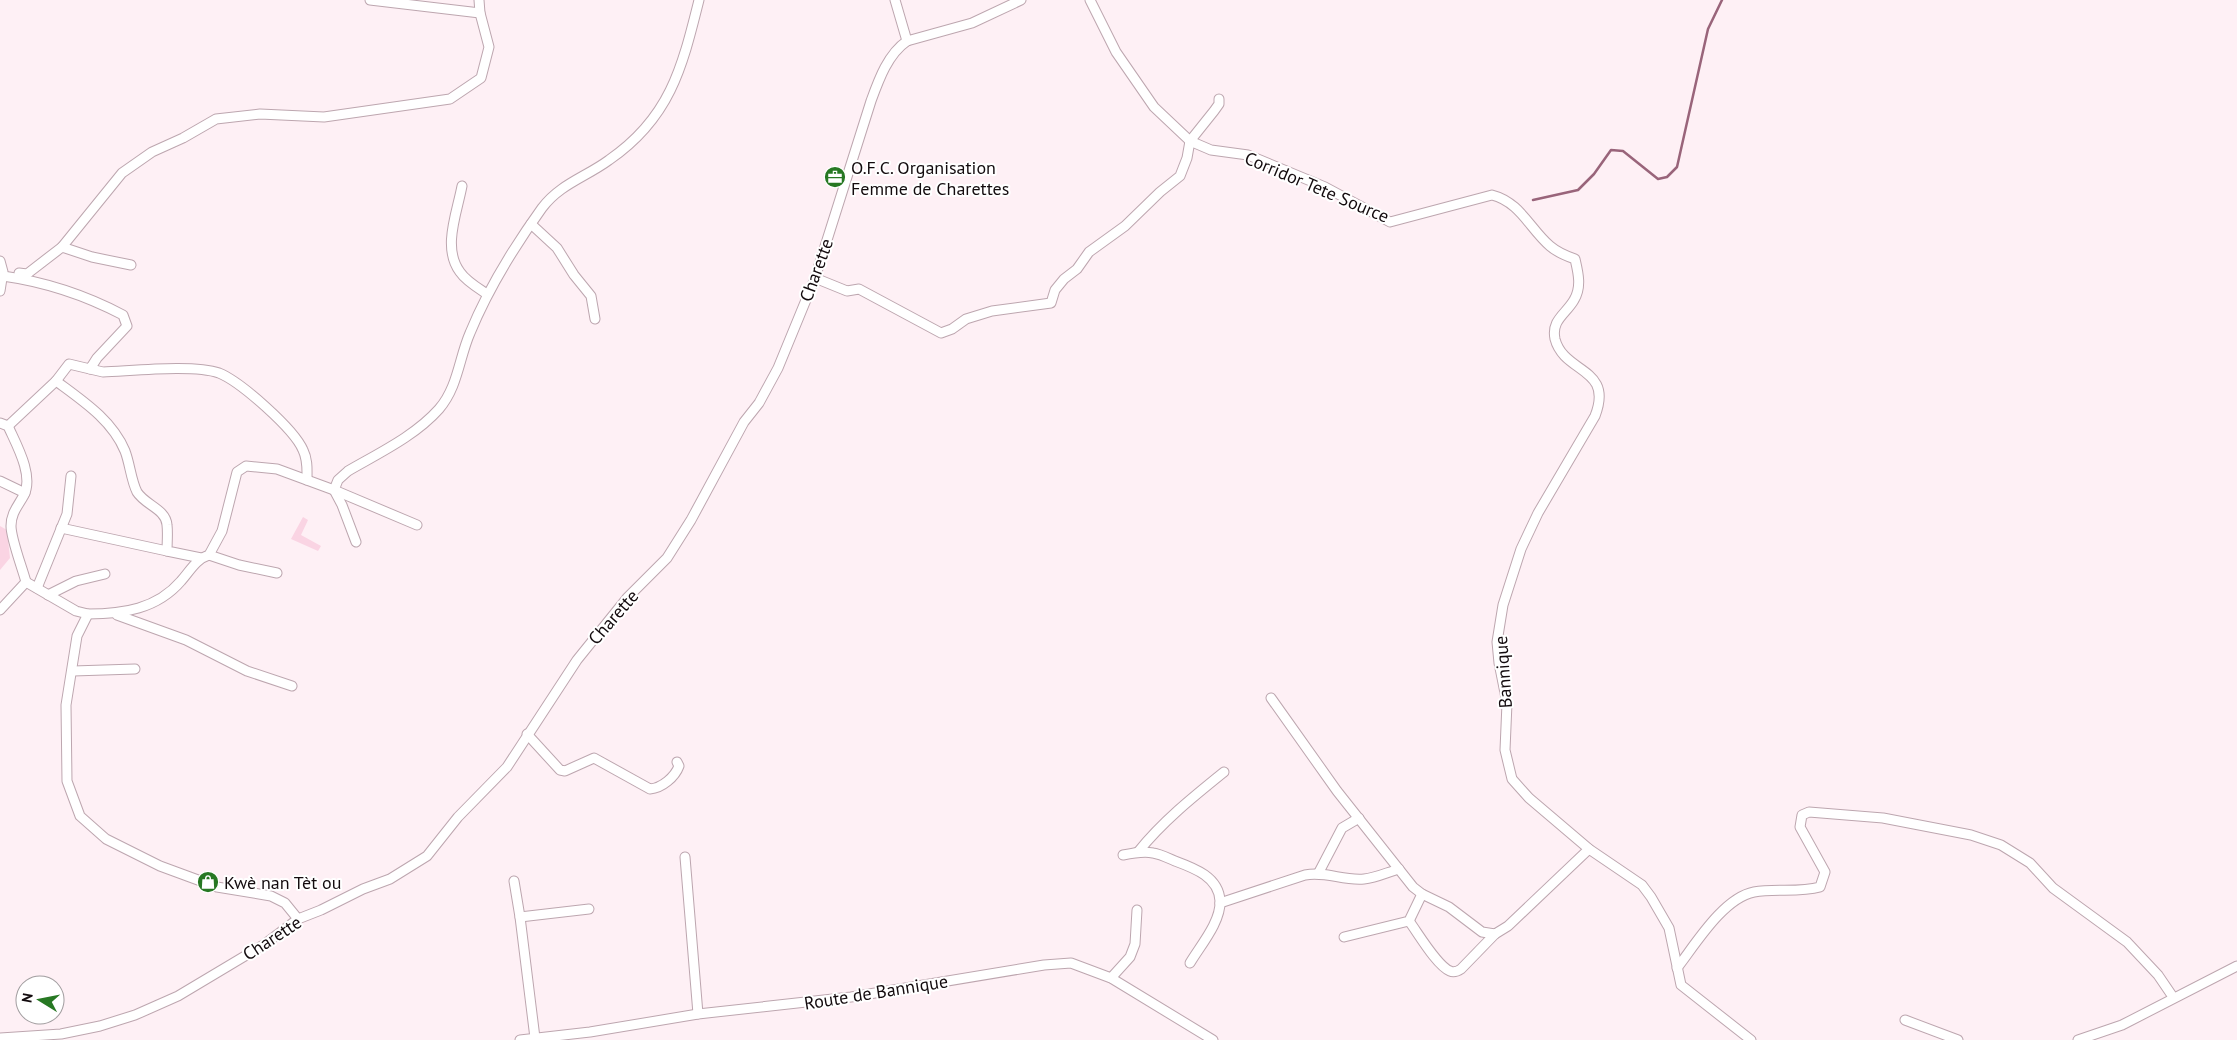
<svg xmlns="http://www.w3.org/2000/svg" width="2237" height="1040" font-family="'PT Sans',sans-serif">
  <rect width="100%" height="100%" fill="#fef0f5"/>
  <g fill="#fad4e3">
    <path d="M303,517l5,3 -7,15 20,11 -3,5 -27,-12z"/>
    <path d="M0,526l7,4 3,28 -10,12z"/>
  </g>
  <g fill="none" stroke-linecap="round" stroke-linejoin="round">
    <path stroke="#99647a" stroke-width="2.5" d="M1533,200l45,-10 16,-16 17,-24 12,1 35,28 9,-2 10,-10 31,-138 14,-29"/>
    <g stroke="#bda6af" stroke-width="11">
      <g id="minor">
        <path d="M370,0l110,13"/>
        <path d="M895,0l12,41"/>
        <path d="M1090,0l26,52 38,55 36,34 21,9 37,5 77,32 65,35 102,-27c28,7 38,34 58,51 7,6 16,10 25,13 3,13 7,28 -1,41 -8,14 -23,20 -19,39 9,35 59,28 40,77l-57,97 -17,36 -18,56 -6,37 2,21 8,40 -2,47 7,29 17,19 60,51 53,36 9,12 18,31 12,57 70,55"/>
        <path d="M462,186c-5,27 -20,62 -2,86 6,9 18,16 27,22"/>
        <path d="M531,224l26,24 17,27 17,21 4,23"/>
        <path d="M62,247l60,-74 30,-21 31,-14 33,-19 44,-5 64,3 126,-18 31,-21 8,-31 -9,-34 -1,-13"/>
        <path d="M0,261l3,11 -3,19"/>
        <path d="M19,273l8,1 35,-27 30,10 39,8"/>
        <path d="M3,276c43,6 82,19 120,39l4,11 -30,32 -7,11 -21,-5 -13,17 -48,45"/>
        <path d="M815,278l32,13 12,-2 82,44 11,-4 14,-10 26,-8 59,-8 4,-13 9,-11 13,-10 12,-17 36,-26 35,-34 20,-16 7,-18 3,-17 24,-30 5,-7v-5"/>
        <path d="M90,369l13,3c28,-1 91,-8 116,1 22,9 75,56 84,77 5,10 4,20 4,30"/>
        <path d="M56,381c27,20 56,39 69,70 5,13 6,29 12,41 8,13 29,17 30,33 1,8 0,18 0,26l34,7"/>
        <path d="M0,423l8,3c8,18 26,49 16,69 -6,11 -13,18 -13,31 0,13 11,41 15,56"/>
        <path d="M0,481l25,12"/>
        <path d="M334,490l83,35"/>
        <path d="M334,490l8,15 14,37"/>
        <path d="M61,528l106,23"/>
        <path d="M209,555l30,10 38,8"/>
        <path d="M26,582l50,29 12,3 -11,22 -11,69 1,76 13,35 26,23 54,27 57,21 54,9 14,7 13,16"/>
        <path d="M37,588l30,-74 4,-38"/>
        <path d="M48,595l28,-14 29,-7"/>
        <path d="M0,610l26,-28"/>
        <path d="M88,614c35,0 69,-5 93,-33 9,-10 15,-22 28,-26l13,-24 15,-59 9,-6 31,3 57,21 4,-10 10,-9c31,-18 67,-35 91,-62 19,-22 20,-51 31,-76 18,-44 44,-86 72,-125 18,-24 44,-31 67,-48 61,-42 73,-92 90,-160"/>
        <path d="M117,615l69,25 61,31 45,15"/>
        <path d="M73,671l62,-2"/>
        <path d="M1271,698l66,93 76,96 9,7 27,13 33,25 13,2 13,-8 81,-77"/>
        <path d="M527,734l33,36 5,1 29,-13 56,31c12,-1 25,-12 29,-23l-2,-4"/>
        <path d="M1138,852c25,-31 55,-55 86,-80"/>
        <path d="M1123,855c10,-2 20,-4 30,-2 7,1 15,5 22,8 19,7 44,16 45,40 1,21 -20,45 -30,62"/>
        <path d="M685,857l13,157"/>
        <path d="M1319,872l23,-44 17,-10"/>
        <path d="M514,881l6,36 15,121"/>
        <path d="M1220,903l85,-28c21,-4 38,6 59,4 12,-1 24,-7 35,-10"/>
        <path d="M520,917l69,-8"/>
        <path d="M1409,921c9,12 28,45 41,50 4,2 8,0 11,-2l34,-35"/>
        <path d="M1344,937l65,-16 13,-27"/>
        <path d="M1677,968c18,-23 46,-70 77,-76 21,-4 45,1 66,-5l5,-15 -25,-45 2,-12 7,-3 74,6 88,17 30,10 29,18 23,25 74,54 31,33 15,22"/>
        <path d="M1111,978l19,-21 5,-13 2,-34"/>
        <path d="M1905,1020l53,20"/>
        <path d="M0,1038l61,-4 39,-8 35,-11 43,-19 87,-52 33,-25 23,-9 42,-21 27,-10 37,-23 31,-39 49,-50 70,-107 50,-62 40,-40 24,-38 53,-98 15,-19 19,-35 37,-90 56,-177c8,-22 17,-47 36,-60l65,-18 49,-23"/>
        <path d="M520,1040l70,-8 108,-18 153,-17 193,-32 27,-2 40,15 102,62"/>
        <path d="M2078,1040l44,-15 115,-59"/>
      </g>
    </g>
    <use href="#minor" stroke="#fff" stroke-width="9"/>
  </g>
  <defs>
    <g id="office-disc" transform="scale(1.125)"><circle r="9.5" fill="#277823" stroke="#fff"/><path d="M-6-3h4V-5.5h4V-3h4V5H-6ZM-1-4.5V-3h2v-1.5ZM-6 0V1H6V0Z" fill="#fff"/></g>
    <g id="shop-disc" transform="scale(1.125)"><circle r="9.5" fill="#277823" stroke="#fff"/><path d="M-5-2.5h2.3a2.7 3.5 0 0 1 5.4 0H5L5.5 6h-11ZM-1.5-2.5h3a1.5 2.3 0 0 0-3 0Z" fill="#fff"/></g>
  </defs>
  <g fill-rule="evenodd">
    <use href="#office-disc" x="835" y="177"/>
    <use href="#shop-disc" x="208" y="882"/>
  </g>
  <g text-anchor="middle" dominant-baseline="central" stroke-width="4" stroke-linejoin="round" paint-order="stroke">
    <g font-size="18" fill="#130b0e" stroke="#fff" text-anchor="start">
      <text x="851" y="167">O.F.C. Organisation<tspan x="851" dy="21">Femme de Charettes</tspan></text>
      <text x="224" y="882">Kwè nan Tèt ou</text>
    </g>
    <g font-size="18" fill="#130b0e" stroke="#fff">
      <text transform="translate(1317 187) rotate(23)">Corridor Tete Source</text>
      <text transform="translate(816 270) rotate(-70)">Charette</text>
      <text transform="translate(613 617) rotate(-49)">Charette</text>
      <text transform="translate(1503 672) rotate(-94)">Bannique</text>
      <text transform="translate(272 938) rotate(-33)">Charette</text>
      <text transform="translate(876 992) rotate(-9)">Route de Bannique</text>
    </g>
  </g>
  <g transform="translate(40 1000) rotate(280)"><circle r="24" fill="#ffffff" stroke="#a19d9f"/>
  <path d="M0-4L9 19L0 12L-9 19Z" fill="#277823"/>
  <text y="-8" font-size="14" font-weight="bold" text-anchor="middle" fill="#130b0e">N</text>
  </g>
</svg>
